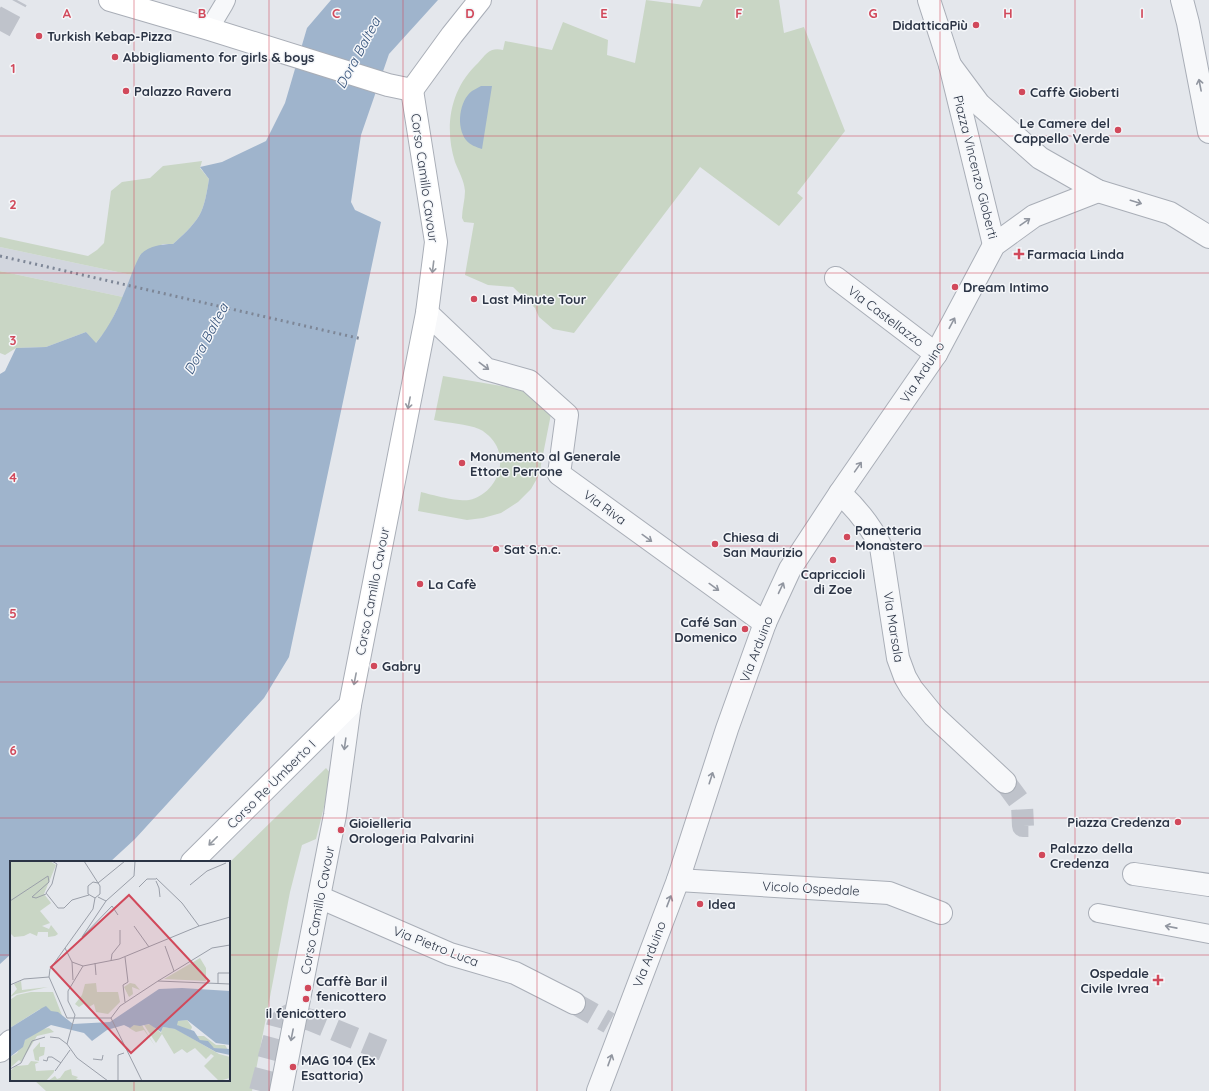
<svg xmlns="http://www.w3.org/2000/svg" width="1209" height="1091" font-family="Quicksand,sans-serif">
  <rect width="100%" height="100%" fill="#e4e7ec"/>
  <path fill="#d2d6de" d="M0,247l132,28 -9,22 -123,-26z"/>
  <g fill="#c9d6c5">
    <path d="M646,0l54,7 3,-7h76l5,33 20,-6 41,104 -48,62 6,5 -24,28 -79,-59 -126,166 -21,-4 -14,-12 -4,-9 -22,-21 -25,-2 -23,-10 9,-52 -10,-1 -2,-4c0,-9 3,-18 3,-27 -1,-11 -6,-19 -10,-29 -11,-35 -5,-73 23,-99 8,-9 12,-16 25,-13l2,-9 47,9 11,-28 45,18 -1,15 28,8z"/>
    <path d="M202,161l-2,7 9,11c-2,12 -4,27 -10,37 -6,10 -18,21 -26,28h-10l-23,11 -8,20 -132,-28v-10l88,19 9,-6 7,-7 7,-52 11,-9 28,-4 13,-12z"/>
    <path d="M0,271l123,26 -15,31 -13,16 -9,-12 -40,15 -30,1 -11,7 -5,-2z"/>
    <path d="M443,376l81,14 27,24 -12,61 -8,14 -13,13 -17,11 -18,5 -16,2 -49,-9 3,-19c11,3 38,10 48,8 27,-6 42,-40 22,-62 -3,-3 -7,-7 -12,-9 -11,-5 -32,-6 -45,-9z"/>
    <path d="M326,768l6,7 -16,64 -14,6 -12,47 -38,199h-206l-12,-11h195v-217z"/>
  </g>
  <g fill="#9fb4cc">
    <path d="M331,0h107l-49,54 -28,81 -10,67 4,8 26,12 -92,435 -25,41 -129,141 -25,23h-99v92l-11,10v-590l5,-3 11,-23 30,-1 40,-15 10,11c15,-18 22,-35 31,-57 3,-7 10,-27 14,-32 8,-8 21,-10 32,-10 8,-7 20,-18 26,-28 6,-10 8,-25 10,-37l-9,-12 22,-5 44,-21 19,-38 22,-75z"/>
    <path d="M481,86h11l-10,63c-6,-2 -12,-4 -16,-9 -10,-13 -7,-39 6,-49 3,-2 6,-3 9,-5z"/>
  </g>
  <g fill="none" stroke-linecap="round" stroke-linejoin="round">
    <g stroke="#bfc3cb" stroke-width="22" stroke-dasharray="22 11" stroke-linecap="butt">
      <path d="M0,31l17,-31"/>
      <path d="M1005,782l17,23 1,21h11"/>
      <path d="M574,1003l35,20"/>
      <path d="M260,1091l18,-68 11,-8 22,5 72,30"/>
    </g>
    <g stroke="#a9aeb7" stroke-width="20">
      <g id="service">
        <path d="M209,29l15,-25 2,-4"/>
        <path d="M1098,913l111,21"/>
      </g>
    </g>
    <g stroke="#a9aeb7" stroke-width="24">
      <g id="minor">
        <path d="M929,0l21,65 44,180"/>
        <path d="M1182,0l6,23 21,109"/>
        <path d="M950,65l29,39 61,54 58,33 72,22 39,24"/>
        <path d="M836,278l100,76"/>
        <path d="M427,313l59,56 43,12 38,34 -8,59 206,149"/>
        <path d="M840,493c17,16 31,33 41,54l17,111 7,19 7,12 22,27 71,66"/>
        <path d="M1134,874l75,11"/>
        <path d="M678,880l211,13 52,20"/>
        <path d="M319,897l131,57 65,19 59,30"/>
        <path d="M281,1091l54,-276 15,-110"/>
        <path d="M598,1091l80,-211 49,-151 38,-106 25,-54 50,-76 96,-139 58,-109 40,-29 64,-25"/>
      </g>
    </g>
    <g stroke="#a9aeb7" stroke-width="24">
      <g id="secondary">
        <path d="M110,0l99,29 179,56 24,5"/>
        <path d="M412,90l40,-55 28,-35"/>
        <path d="M192,862l158,-157 77,-392 9,-71 -24,-152"/>
        <path d="M0,1051l11,-10"/>
      </g>
    </g>
    <use href="#service" stroke="#f7f8fa" stroke-width="18"/>
    <use href="#minor" stroke="#f7f8fa" stroke-width="22"/>
    <use href="#secondary" stroke="#fff" stroke-width="22"/>
    <path stroke="#7d8696" stroke-width="3" stroke-dasharray="2 4" stroke-linecap="butt" d="M0,256l362,83"/>
  </g>
  <defs><path id="oneway-shaft" d="M-6 0H5M1.5-3L5.5 0L1.5 3" fill="none" stroke-width="1.6" stroke-linecap="round" stroke-linejoin="round"/></defs>
  <g stroke="#9196a0">
    <use href="#oneway-shaft" transform="translate(1200 85) rotate(-101)"/>
    <use href="#oneway-shaft" transform="translate(1136 202) rotate(17)"/>
    <use href="#oneway-shaft" transform="translate(1025 222) rotate(-35)"/>
    <use href="#oneway-shaft" transform="translate(952 323) rotate(-62)"/>
    <use href="#oneway-shaft" transform="translate(484 366) rotate(37)"/>
    <use href="#oneway-shaft" transform="translate(858 467) rotate(-55)"/>
    <use href="#oneway-shaft" transform="translate(647 538) rotate(36)"/>
    <use href="#oneway-shaft" transform="translate(714 587) rotate(36)"/>
    <use href="#oneway-shaft" transform="translate(781 588) rotate(-65)"/>
    <use href="#oneway-shaft" transform="translate(345 744) rotate(98)"/>
    <use href="#oneway-shaft" transform="translate(711 778) rotate(-72)"/>
    <use href="#oneway-shaft" transform="translate(669 901) rotate(-69)"/>
    <use href="#oneway-shaft" transform="translate(1171 927) rotate(-169)"/>
    <use href="#oneway-shaft" transform="translate(292 1035) rotate(101)"/>
    <use href="#oneway-shaft" transform="translate(610 1060) rotate(-70)"/>
  </g>
  <g stroke="#959aa2">
    <use href="#oneway-shaft" transform="translate(433 267) rotate(97)"/>
    <use href="#oneway-shaft" transform="translate(409 403) rotate(101)"/>
    <use href="#oneway-shaft" transform="translate(355 679) rotate(101)"/>
    <use href="#oneway-shaft" transform="translate(213 841) rotate(135)"/>
  </g>
  <path fill="none" stroke="#d1495b" stroke-width="1" stroke-opacity="0.55" d="M134,0v862M269,0v1091M403,0v1091M537,0v1091M672,0v1091M806,0v1091M940,0v1091M1075,0v1091M0,136h1209M0,273h1209M0,409h1209M0,546h1209M0,682h1209M0,818h1209M0,955h11M229,955h980M134,1080v11"/>
  <g fill="#d1495b" stroke="#f4f6f9" stroke-width="1.5">
    <circle cx="976" cy="25" r="4"/>
    <circle cx="39" cy="36" r="4"/>
    <circle cx="115" cy="57" r="4"/>
    <circle cx="126" cy="91" r="4"/>
    <circle cx="1022" cy="92" r="4"/>
    <circle cx="1118" cy="130" r="4"/>
    <path d="M1017 248h4v4h4v4h-4v4h-4v-4h-4v-4h4z"/>
    <circle cx="955" cy="287" r="4"/>
    <circle cx="474" cy="299" r="4"/>
    <circle cx="462" cy="463" r="4"/>
    <circle cx="847" cy="537" r="4"/>
    <circle cx="715" cy="544" r="4"/>
    <circle cx="496" cy="549" r="4"/>
    <circle cx="833" cy="560" r="4"/>
    <circle cx="420" cy="584" r="4"/>
    <circle cx="745" cy="629" r="4"/>
    <circle cx="374" cy="666" r="4"/>
    <circle cx="1178" cy="822" r="4"/>
    <circle cx="341" cy="830" r="4"/>
    <circle cx="1042" cy="855" r="4"/>
    <circle cx="700" cy="904" r="4"/>
    <path d="M1156 974h4v4h4v4h-4v4h-4v-4h-4v-4h4z"/>
    <circle cx="308" cy="988" r="4"/>
    <circle cx="306" cy="999" r="4"/>
    <circle cx="293" cy="1067" r="4"/>
  </g>
  <g text-anchor="middle" dominant-baseline="central" stroke-width="3" stroke-linejoin="round" paint-order="stroke">
    <g font-size="13" font-weight="bold" fill="#2b3445" stroke="#f4f6f9" text-anchor="start">
      <text x="968" y="25" text-anchor="end">DidatticaPiù</text>
      <text x="47" y="36">Turkish Kebap-Pizza</text>
      <text x="123" y="57">Abbigliamento for girls &amp; boys</text>
      <text x="134" y="91">Palazzo Ravera</text>
      <text x="1030" y="92">Caffè Gioberti</text>
      <text x="1110" y="123" text-anchor="end">Le Camere del<tspan x="1110" dy="15">Cappello Verde</tspan></text>
      <text x="1027" y="254">Farmacia Linda</text>
      <text x="963" y="287">Dream Intimo</text>
      <text x="482" y="299">Last Minute Tour</text>
      <text x="470" y="456">Monumento al Generale<tspan x="470" dy="15">Ettore Perrone</tspan></text>
      <text x="855" y="530">Panetteria<tspan x="855" dy="15">Monastero</tspan></text>
      <text x="723" y="537">Chiesa di<tspan x="723" dy="15">San Maurizio</tspan></text>
      <text x="504" y="549">Sat S.n.c.</text>
      <text x="833" y="574" text-anchor="middle">Capriccioli<tspan x="833" dy="15">di Zoe</tspan></text>
      <text x="428" y="584">La Cafè</text>
      <text x="737" y="622" text-anchor="end">Café San<tspan x="737" dy="15">Domenico</tspan></text>
      <text x="382" y="666">Gabry</text>
      <text x="1170" y="822" text-anchor="end">Piazza Credenza</text>
      <text x="349" y="823">Gioielleria<tspan x="349" dy="15">Orologeria Palvarini</tspan></text>
      <text x="1050" y="848">Palazzo della<tspan x="1050" dy="15">Credenza</tspan></text>
      <text x="708" y="904">Idea</text>
      <text x="1149" y="973" text-anchor="end">Ospedale<tspan x="1149" dy="15">Civile Ivrea</tspan></text>
      <text x="316" y="981">Caffè Bar il<tspan x="316" dy="15">fenicottero</tspan></text>
      <text x="306" y="1013" text-anchor="middle">il fenicottero</text>
      <text x="301" y="1060">MAG 104 (Ex<tspan x="301" dy="15">Esattoria)</tspan></text>
    </g>
    <g font-size="13" fill="#2b3445" stroke="#f4f6f9">
      <text transform="translate(976 167) rotate(76)">Piazza Vincenzo Gioberti</text>
      <text transform="translate(425 178) rotate(82)">Corso Camillo Cavour</text>
      <text transform="translate(886 316) rotate(37)">Via Castellazzo</text>
      <text transform="translate(922 372) rotate(-57)">Via Arduino</text>
      <text transform="translate(605 507) rotate(36)">Via Riva</text>
      <text transform="translate(372 591) rotate(-79)">Corso Camillo Cavour</text>
      <text transform="translate(894 627) rotate(81)">Via Marsala</text>
      <text transform="translate(756 649) rotate(-69)">Via Arduino</text>
      <text transform="translate(271 784) rotate(-45)">Corso Re Umberto I</text>
      <text transform="translate(811 888) rotate(3)">Vicolo Ospedale</text>
      <text transform="translate(317 910) rotate(-79)">Corso Camillo Cavour</text>
      <text transform="translate(436 946) rotate(21)">Via Pietro Luca</text>
      <text transform="translate(649 954) rotate(-69)">Via Arduino</text>
    </g>
    <g font-size="14" font-style="italic" fill="#34527a" stroke="#f4f6f9">
      <text transform="translate(358 53) rotate(-62)">Dora Baltea</text>
      <text transform="translate(206 339) rotate(-62)">Dora Baltea</text>
    </g>
  </g>
  <g transform="translate(10 861)">
    <rect width="220" height="220" fill="#e4e7ec"/>
    <path d="M0,0h40l6,4 -12,29 7,9 -11,8 10,12 -8,3 7,3 2,-4 7,9 -3,2 -7,1v-5h-10l-1,4 -7,-3 -6,3 -10,1 -4,-4zM190,97l6,10v13l-42,-2zM11,120l1,9 26,-3 -32,7 -6,3 7,-8 -3,-5zM86,122l1,9h21l2,10 -12,12 -12,-2 -2,-8 -5,3 -4,-4 -6,4 -4,-3 7,-9 3,-11zM120,122l5,1 5,6 -8,-3 1,7 -4,3 -5,-10zM21,131h22l10,26 -23,-9 -30,19v-28l7,-5zM177,159l5,7 -1,3 -12,-3 -5,-6zM140,163l11,9 2,-6 13,2 43,25 11,3v21l-11,3 -15,-15 10,-10 -3,-2 -5,5 -11,-11 -8,5 -5,-4 -8,5 -12,-20 -6,9 -12,-18zM124,164h8l13,21 -11,-16 -8,2 -7,-4zM39,167l5,4 -17,4 -16,26 -2,-2 -9,8v-11l7,-4 8,-13 16,-11zM187,175h7l12,9h9l3,5 -14,-2 -14,-8zM30,181v5h5l-1,8 -5,2v4l-4,-1 -2,-10zM21,200l8,1 -4,2 1,7 18,-1v2l-8,9h-36v-10l6,-5 12,-1zM61,208l1,6 6,2 -2,2 8,2h-36l7,-5 2,3 3,-1 5,-7z" fill="#c9d6c5"/>
    <path d="M172,127l48,3v54l-14,-2 -29,-23 -9,1 -1,4 17,6 6,9 8,1 6,7 16,1v6l-14,-3 -41,-23 -12,-2 -2,5 -12,-8 -9,2 -6,-1 -4,3 -6,-3 -17,5 -15,11 -8,-8 -33,-8 -26,15 -2,7 -13,10v-29l32,-20 4,-2 5,5 7,1 15,12 37,-2 49,-33z" fill="#9fb4cc"/>
    <path fill="none" stroke="#9a9fa9" stroke-width="1" d="M42,0l5,3 -5,20 -6,9 12,15h6l8,-8 17,-5M74,0l16,25v8l-5,4M146,17l26,25 17,23M146,20l3,7 1,9M88,22l27,-22M180,24l17,-14 19,-8M129,26l8,-8h9M88,36l8,4 28,-25 1,-15M85,37l-2,11 -43,60 -1,8 18,41h44M85,37l-7,-4v-8l5,-4 5,1M0,40l38,-25 1,6 -17,15 4,1 10,-4M96,40l-24,36 30,-31 6,9M124,65l15,21M155,85l9,25M55,87l7,14 1,18M115,96l3,25 -5,3 2,17M101,100l1,-7 8,-10v-14M62,101l11,4 36,-7 80,-33 31,-9M85,102l1,12M73,105l-15,25v10l7,14 -8,29 10,14 31,23M148,120l54,-33 18,-3M208,123v-11h12M0,124l14,-6 25,-2M101,157l9,-12 38,-25 72,3M101,157l31,63M40,176l9,1 8,6M83,198l9,1 1,-5M33,199l4,1 1,-4h4l9,6M0,208l11,-6 11,-22 13,-4M45,210l15,-21M108,220v-26l6,-2"/>
    <path fill="#d1495b" fill-opacity="0.15" stroke="#d1495b" stroke-width="2" d="M119,34l80,86 -78,72 -80,-86z"/>
    <rect width="220" height="220" fill="none" stroke="#2b3445" stroke-width="2"/>
  </g>
  <g font-size="13" text-anchor="middle" font-weight="bold" fill="#d1495b" stroke="#f4f6f9" stroke-width="3" stroke-linejoin="round" paint-order="stroke">
    <text x="67" y="18">A</text>
    <text x="202" y="18">B</text>
    <text x="336" y="18">C</text>
    <text x="470" y="18">D</text>
    <text x="604" y="18">E</text>
    <text x="739" y="18">F</text>
    <text x="873" y="18">G</text>
    <text x="1008" y="18">H</text>
    <text x="1142" y="18">I</text>
    <text x="13" y="73">1</text>
    <text x="13" y="209">2</text>
    <text x="13" y="345">3</text>
    <text x="13" y="482">4</text>
    <text x="13" y="618">5</text>
    <text x="13" y="755">6</text>
  </g>
</svg>
